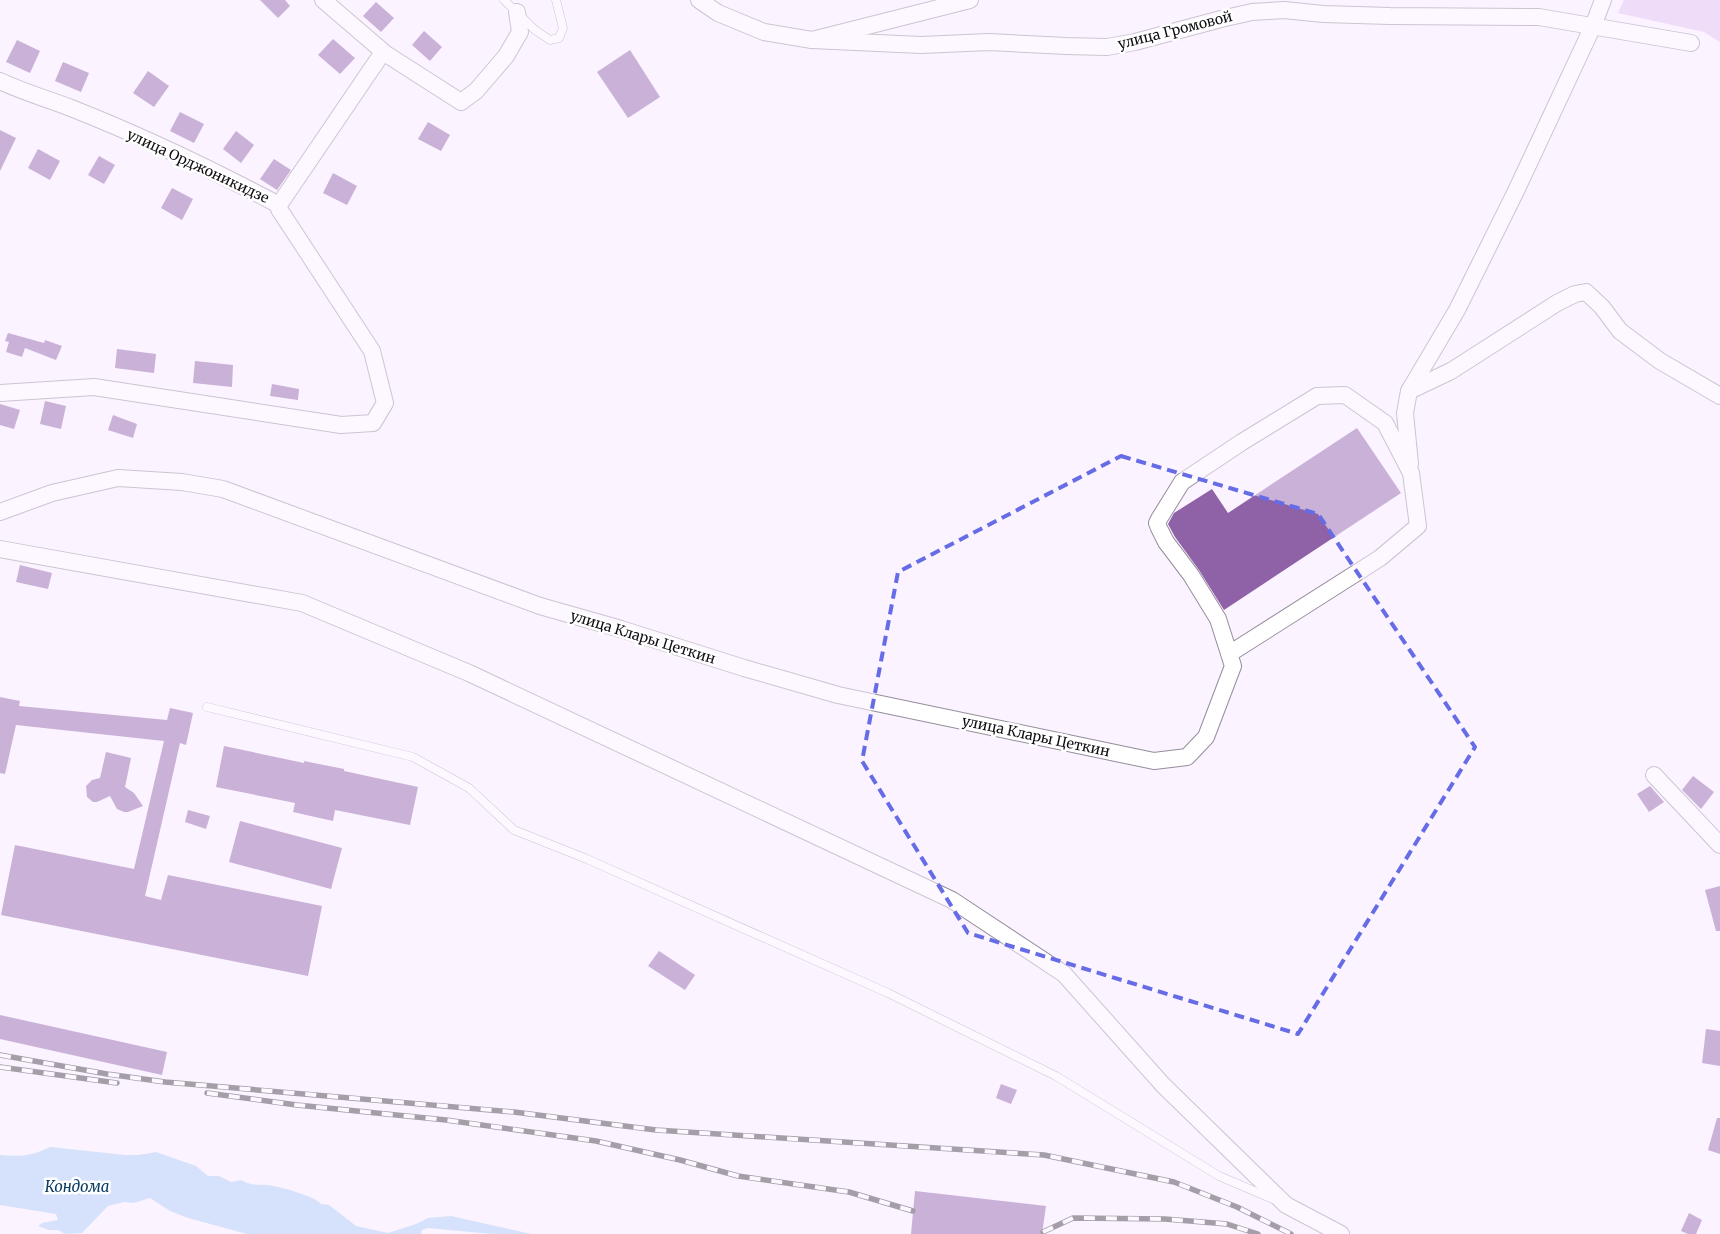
<svg xmlns="http://www.w3.org/2000/svg" width="1720" height="1234" font-family="Merriweather,serif">
  <rect width="100%" height="100%" fill="#fbf3ff"/>
  <path fill="#dfc1f0" d="M1624,0h96v42l-16,-10 -86,-19z"/>
  <path fill="#a8cff6" d="M50,1147l75,8h13l18,-3 40,14 12,10h11l12,6 10,-2c11,6 14,4 26,5 11,1 48,11 54,19l8,1 27,21 32,7 28,-9 12,-6 23,-2 80,18h-39l-64,-6 -6,2 -1,4h-174l-59,-16 -18,-7 -20,-13 -16,5 -10,-1 -16,4 -26,27 -17,1 -7,-4h-9l-11,-4 4,-3 16,-3 -2,-6 -56,-9v-50c21,2 31,1 50,-8z"/>
  <g fill="#8f62a7">
    <path d="M260,0h25l5,6 -12,12z"/>
    <path d="M376,2l18,16 -13,14 -18,-16z"/>
    <path d="M424,31l18,16 -12,14 -18,-16z"/>
    <path d="M333,39l22,19 -15,16 -22,-19z"/>
    <path d="M17,40l23,11 -10,22 -24,-11z"/>
    <path d="M630,50l30,47 -32,21 -31,-46z"/>
    <path d="M63,62l26,11 -8,19 -26,-11z"/>
    <path d="M148,71l21,15 -15,21 -21,-14z"/>
    <path d="M180,112l24,12 -10,19 -24,-12z"/>
    <path d="M428,122l22,13 -9,16 -23,-12z"/>
    <path d="M0,130l16,8 -16,33z"/>
    <path d="M236,131l18,14 -13,18 -18,-14z"/>
    <path d="M38,149l22,12 -10,19 -22,-12z"/>
    <path d="M99,156l16,9 -11,19 -16,-9z"/>
    <path d="M274,159l17,11 -14,20 -17,-11z"/>
    <path d="M333,173l24,13 -10,19 -24,-12z"/>
    <path d="M172,188l21,11 -11,21 -21,-12z"/>
    <path d="M8,333l36,10 1,-3 17,6 -6,14 -31,-12 -3,9 -16,-5 3,-10 -4,-1z"/>
    <path d="M117,349l39,5 -2,19 -39,-5z"/>
    <path d="M195,361l38,4 -1,22 -39,-4z"/>
    <path d="M272,384l27,5 -1,11 -28,-4z"/>
    <path d="M45,401l21,5 -5,23 -21,-5z"/>
    <path d="M0,404l20,6 -6,19 -14,-4z"/>
    <path d="M113,415l24,9 -4,14 -25,-8z"/>
    <path d="M1357,428l44,65 -177,117 -25,-40 -24,-33 -7,-13 6,-11 38,-24 16,24z"/>
    <path d="M20,565l32,8 -4,16 -32,-7z"/>
    <path d="M0,697l20,4 -1,5 148,14 3,-12 23,5 -7,32 -6,-2 -35,153 16,4 7,-25 154,31 -14,70 -307,-61 14,-70 119,24 30,-128 -148,-16 -11,49 -5,-1z"/>
    <path d="M224,746l80,17v-2l40,8v2l74,16 -8,38 -75,-15 -2,11 -40,-9 2,-9 -79,-16z"/>
    <path d="M106,752l25,6 -6,29 9,6 9,13 -15,6h-4l-7,-3 -7,-13 -13,6h-4l-6,-5 -1,-11 6,-6 8,-2z"/>
    <path d="M1693,776l21,16 -13,17 -19,-19z"/>
    <path d="M1650,786l14,16 -15,10 -12,-18z"/>
    <path d="M188,810l22,6 -4,13 -21,-7z"/>
    <path d="M240,821l102,27 -11,41 -102,-27z"/>
    <path d="M1720,886v45h-4l-11,-41z"/>
    <path d="M659,951l36,24 -10,15 -37,-24z"/>
    <path d="M0,1015l167,37 -5,23 -162,-36z"/>
    <path d="M1706,1029l14,2v35l-18,-3z"/>
    <path d="M1001,1084l16,6 -6,14 -15,-6z"/>
    <path d="M1717,1118h3v36l-12,-4z"/>
    <path d="M915,1191l131,15 -4,28h-131z"/>
    <path d="M1689,1213l13,7 -6,14h-8l-7,-3z"/>
  </g>
  <g fill="none" stroke-linecap="round" stroke-linejoin="round">
    <g stroke="#958d9a" stroke-width="9">
      <g id="service">
        <path d="M504,0l31,30 15,10 9,-2 4,-10 -7,-28"/>
        <path d="M207,707l206,50 56,31 45,42 73,29 301,134 168,83 163,100 54,23"/>
      </g>
    </g>
    <g stroke="#958d9a" stroke-width="18">
      <g id="minor">
        <path d="M323,0l63,54 75,48 15,-11 30,-35 14,-24 -3,-20"/>
        <path d="M699,0l19,13 46,19 48,8 158,-40"/>
        <path d="M812,40l109,5 68,-3 77,4 41,1 28,-5 86,-23 31,-7 32,-2 39,4 67,2 149,1 152,26"/>
        <path d="M0,81c23,11 48,18 71,27 71,28 140,61 208,97l104,-153"/>
        <path d="M1409,391l48,-81 59,-119 77,-165 10,-26"/>
        <path d="M0,393l94,-6 247,38 32,-2 12,-20 -13,-52 -93,-142v-4"/>
        <path d="M1410,464l-5,-51 4,-22 42,-20 106,-68 18,-9 11,-2 16,15 18,24 40,30 60,35"/>
        <path d="M0,512l52,-19 66,-15 64,4 41,7 317,117 81,23 123,39 94,27 316,66 33,-4 19,-20 27,-71 -15,-47 -27,-44 -25,-33 -7,-14 -2,-5 2,-4 23,-37 60,-40 75,-46 28,-1 40,28 26,50 7,53 -38,32 -151,96"/>
        <path d="M0,549l302,54 167,70 483,227 112,74 99,111 123,120 55,29"/>
        <path d="M1654,775l66,70"/>
      </g>
    </g>
    <use href="#service" stroke="#fff" stroke-width="8"/>
    <use href="#minor" stroke="#fff" stroke-width="16"/>
    <g stroke="#3d393f" stroke-width="5.5">
      <g id="rail">
        <path d="M0,1055l107,19 58,8 349,30 142,18 388,25 130,27 63,25 54,27"/>
        <path d="M0,1067l117,16"/>
        <path d="M207,1093l90,12 149,15 150,21 84,19 58,16 111,16 64,19"/>
        <path d="M1043,1232l30,-14 92,1 62,5 31,10"/>
      </g>
    </g>
    <use href="#rail" stroke="#fff" stroke-width="4" stroke-dasharray="11" stroke-linecap="butt"/>
  </g>
  <path d="M0 0H1720V1234H0ZM1121,456l197,58 157,233 -177,287 -330,-101 -106,-172 36,-189z" fill="#fbf3ff" fill-opacity=".55" fill-rule="evenodd"/>
  <path fill="none" stroke="#656ce5" stroke-width="4" stroke-dasharray="10 6" stroke-linejoin="round" d="M1121,456l197,58 157,233 -177,287 -330,-101 -106,-172 36,-189z"/>
  <g text-anchor="middle" dominant-baseline="central" stroke-width="5" stroke-linejoin="round" paint-order="stroke">
    <g font-size="14" fill="#100d12" stroke="#fff">
      <text transform="translate(1175 30) rotate(-14)">улица Громовой</text>
      <text transform="translate(198 166) rotate(25)">улица Орджоникидзе</text>
      <text transform="translate(643 637) rotate(17)">улица Клары Цеткин</text>
      <text transform="translate(1036 736) rotate(12)">улица Клары Цеткин</text>
    </g>
    <g font-size="15" font-style="italic" fill="#093c64" stroke="#fff">
      <text x="77" y="1186">Кондома</text>
    </g>
  </g>
</svg>
